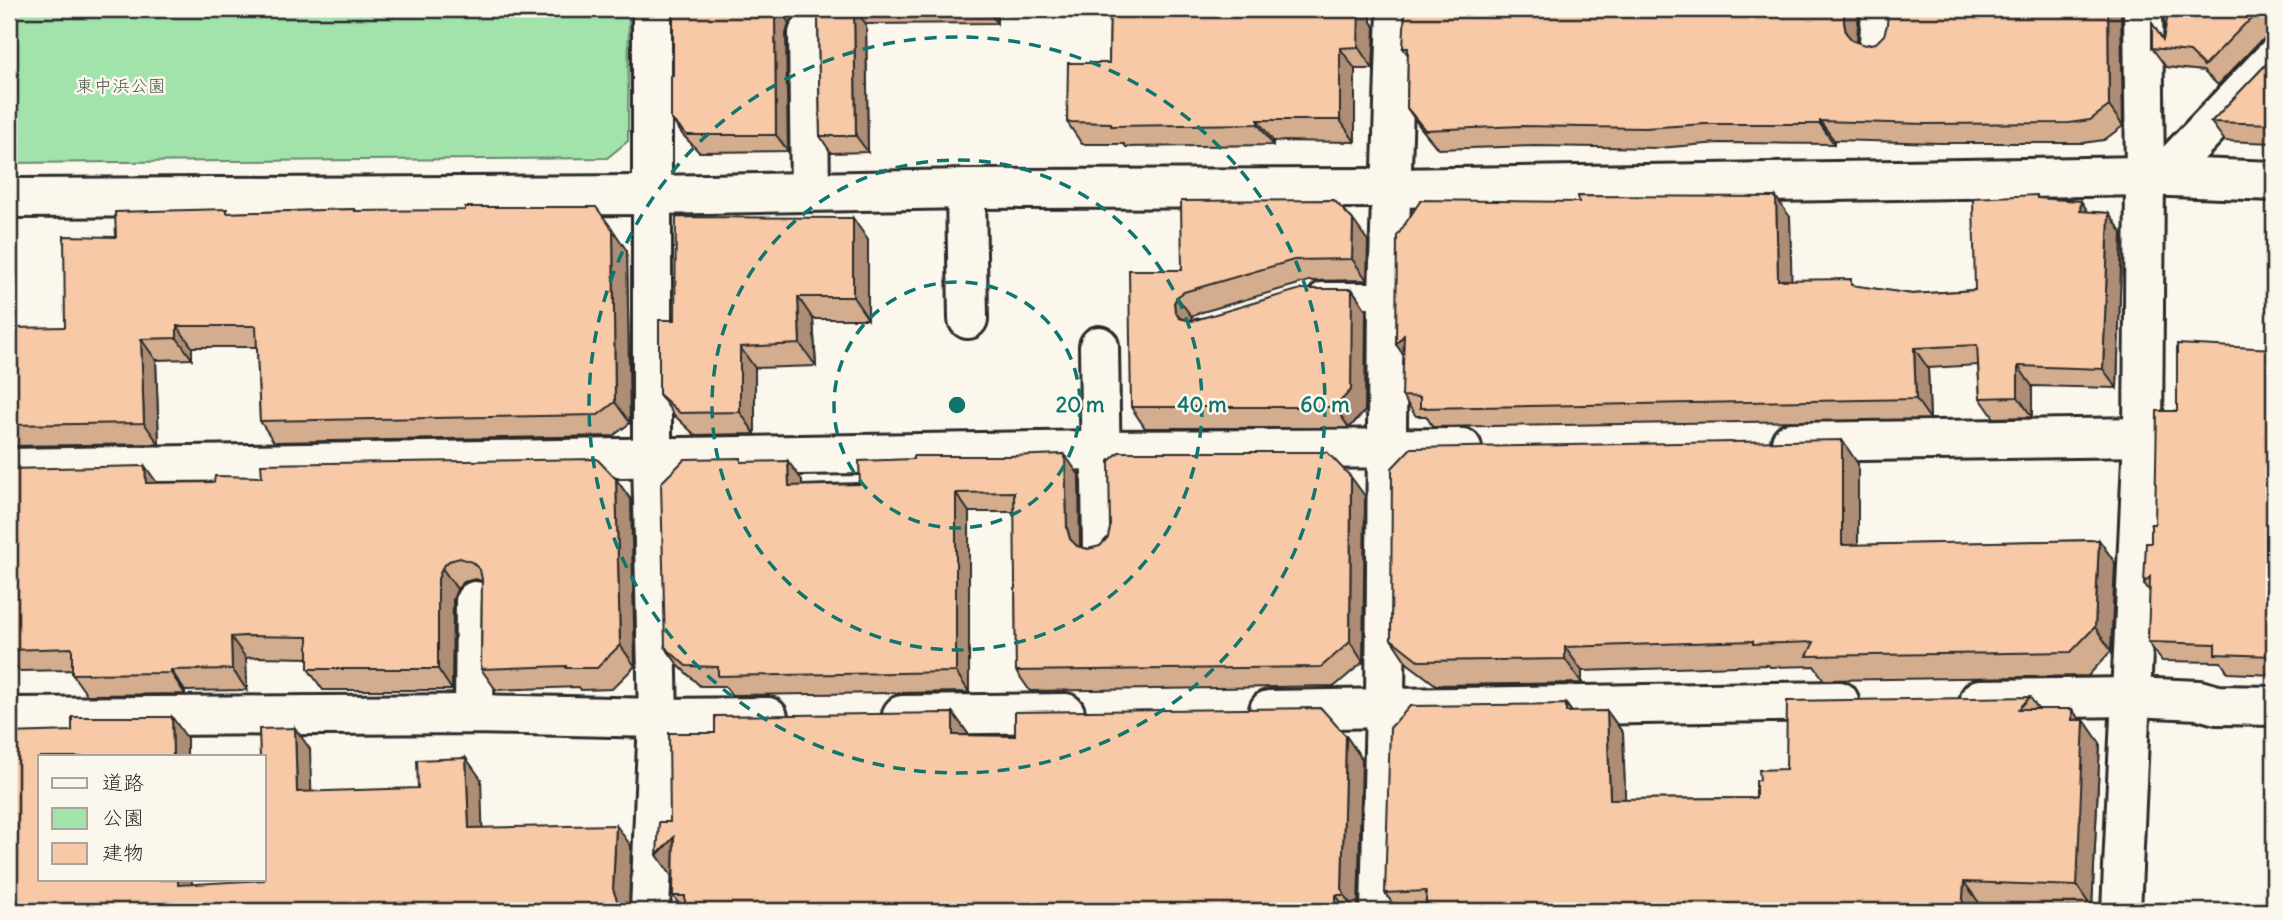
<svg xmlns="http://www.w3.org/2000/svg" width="2283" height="920" font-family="Delius,'Klee One',sans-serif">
  <rect width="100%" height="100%" fill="#fbf7ec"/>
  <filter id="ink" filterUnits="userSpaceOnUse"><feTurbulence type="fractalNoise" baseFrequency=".0143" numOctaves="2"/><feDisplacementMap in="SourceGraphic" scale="14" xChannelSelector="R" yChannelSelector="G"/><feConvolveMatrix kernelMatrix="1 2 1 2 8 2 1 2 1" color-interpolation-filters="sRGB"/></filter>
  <g filter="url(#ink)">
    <path fill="#a2e3ac" stroke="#66876c" stroke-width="2" d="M9,9h620l-1,132 -21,17 -598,5z"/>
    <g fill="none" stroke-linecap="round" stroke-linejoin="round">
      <g stroke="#2b2b2b" stroke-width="30">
        <path id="lane" d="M1322,295h66"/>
      </g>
      <g stroke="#2b2b2b" stroke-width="44">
        <g id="street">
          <path d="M808,34l2,157"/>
          <path d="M1879,43l2,-34"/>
          <path d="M2161,177l113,-119"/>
          <path d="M966,189l2,130"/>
          <path d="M1099,346l3,201"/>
          <path d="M1791,442l352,-5"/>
          <path d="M9,468l1092,-18 361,-2"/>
          <path d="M1980,699l152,-2 67,3 18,5 57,1"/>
          <path d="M1269,710l570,-9"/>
          <path d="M474,714l1,-113"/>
          <path d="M902,715l163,-2"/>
          <path d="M9,717l465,-3 184,4 110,-1"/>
          <path d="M650,911l8,-193 -6,-261v-448"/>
          <path d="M1380,911l5,-203 3,-413 9,-286"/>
          <path d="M2121,911l22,-474 2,-261 -2,-167"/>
        </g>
      </g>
      <g stroke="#2b2b2b" stroke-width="44">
        <path id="secondary" d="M9,198l645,-3 312,-6 426,-1 753,-12 129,5"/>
      </g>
      <use href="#lane" stroke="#fbf7ec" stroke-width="24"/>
      <use href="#street" stroke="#fbf7ec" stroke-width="38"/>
      <use href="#secondary" stroke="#fbf7ec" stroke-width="38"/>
    </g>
    <g fill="#d4ad8f" stroke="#2b2b2b" stroke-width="2">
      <path d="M673,9h324v14l-131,1 2,128 -37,1 -11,-17 -2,-119 -1,-2 -9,-3 -11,3 -8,8 -3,11 2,117 -89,1 -16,-17 -12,-16 2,-43z"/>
      <path d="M1110,9h261v13l4,5 -2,42h-18v73l-82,-1v4l-147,2 -2,-3h-42l-15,-22 42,-59z"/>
      <path d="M2121,9l2,117 -19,14 -21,3h-143l-106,-3v4l-115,-1 -60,5 -124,-2 -97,3 -18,-22 -13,-19 1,-53 -5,-7 454,-6 8,3z"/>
      <path d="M2274,9v28h-7l-9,6 -40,42 -15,-14 -37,-4 -14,-19 11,-9z"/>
      <path d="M2274,56v87l-49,-2 -14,-19z"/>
      <path d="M2039,199l42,2 7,11 21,1 13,20 -5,155 -85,-2v31l-38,1 -14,-20 -2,-33 -50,3 2,51 -497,8 -7,-11h-10l-14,-20 388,-179 1,63 65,6 56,8 63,-4z"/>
      <path d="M355,209l1,2 271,40 3,172 -17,13 -339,6 -14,-21 -3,-74h-65v12l-36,1 3,84 -150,2v-115l56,-4 165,-114z"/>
      <path d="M868,240v79h-55l3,47 -61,2v66l-60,1 -21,-20 -15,-21 16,-74z"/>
      <path d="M1368,241l-1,39 -58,1 -110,32 -7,4 -2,3 162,-31 14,21 -1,101 -16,17h-204l-14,-21 51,-137z"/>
      <path d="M2274,349v326l-46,-2 -7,-11 -59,-1 -14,-19 2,-50 -6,-9 33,-172z"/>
      <path d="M744,462l58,18v5l277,-10 1,72 8,2 277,-53 -2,166 -28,24 -305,5 -14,-20 -1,-159h-46v180l-238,3 -6,-9h-25l-21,-20 -14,-19z"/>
      <path d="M1858,464v81l241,-5 16,23 -4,88 -23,25 -264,4 -10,-14 -44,1 -2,-2 -186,6v12l-146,2 -29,-22 -16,-24z"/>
      <path d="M9,469l148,13 459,-3 15,21 4,166 -23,23 -31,1 -2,-3 -83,3 -15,-21 1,-88 -7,-2 -11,3 -7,7 -4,11 -1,90h-129l-15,-21v-11l-49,-1 -13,1 1,32 -62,1v3l-98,1 -15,-21v-4l-53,1 -10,-15z"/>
      <path d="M2030,697l8,12 41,11 21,23 -8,165 -112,-4 -1,7h-581l-13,-18 181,-189 6,8 35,-1 16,22 2,66 131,-1 4,-18 26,-11z"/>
      <path d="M953,713l16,22 46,1h331l16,23 -4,152h-674l-11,-15v-18l-3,-56 45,-89z"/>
    </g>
    <g fill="#ad8d74" stroke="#2b2b2b" stroke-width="2">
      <path d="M777,9h3l9,14 -3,11 2,117 -12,-16 -1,-118z"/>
      <path d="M854,9h1l11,15 2,128 -12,-16z"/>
      <path d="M987,9h10v14z"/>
      <path d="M1358,9h13v13l4,5 -2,42 -15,-22z"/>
      <path d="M1844,9h15l-2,33 2,10 -13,-19 -2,-10z"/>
      <path d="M2108,9h13l2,117 -14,-20z"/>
      <path d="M1340,48l15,21v73l-15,-22z"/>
      <path d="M1258,120l15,21v4l-15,-21z"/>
      <path d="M1820,121l14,19v4l-14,-20z"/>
      <path d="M1776,197l14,20 2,83 -14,-20z"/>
      <path d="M2081,201l13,20 -14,-10z"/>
      <path d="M2109,213l13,20 -5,155 -14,-19z"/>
      <path d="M853,218l15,22v79l-15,-22z"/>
      <path d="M1353,220l15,21 -1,39 -15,-21z"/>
      <path d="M613,230l14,21 3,172 -15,-21z"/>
      <path d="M1352,289l14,21 -1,101 -16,17 -14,-21z"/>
      <path d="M798,297l15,22 3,47 -16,-22z"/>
      <path d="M1177,297l15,20 -4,7 1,8 -14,-21 -1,-8z"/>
      <path d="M177,326l15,21v12l-15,-21z"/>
      <path d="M1404,335l5,29 -13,-20z"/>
      <path d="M141,339l15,21 3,84 -15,-21z"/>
      <path d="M740,347l15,21v66l-15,-22z"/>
      <path d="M1914,348l14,20 2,51 -14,-20z"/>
      <path d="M2018,366l14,20v31l-14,-20z"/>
      <path d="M1842,440l16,24v105l-16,-24z"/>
      <path d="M1065,455l14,20 1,73 4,11 -14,-20 -3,-11z"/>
      <path d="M788,461l14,19v25l-13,-19z"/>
      <path d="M145,466l15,21 -14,-4z"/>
      <path d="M1351,477l14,19 -2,166 -13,-20z"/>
      <path d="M616,479l15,21 4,166 -15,-21z"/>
      <path d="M956,493l13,19v180l-13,-20z"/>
      <path d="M2099,540l16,23 -4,88 -16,-24z"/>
      <path d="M442,568l15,21 -4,11 -1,90 -14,-21v-90z"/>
      <path d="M231,637l15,21 1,32 -15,-21z"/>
      <path d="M1565,647l17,24v12l-17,-24z"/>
      <path d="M171,670l14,21v3l-14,-21z"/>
      <path d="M1566,704l16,23 -16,-15z"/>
      <path d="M2072,709l12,17v-6l16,23 -8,165 -15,-22z"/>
      <path d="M1607,711l16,22 3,89 -16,-23z"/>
      <path d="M953,713l16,22h-16z"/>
      <path d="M172,717l15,21v19h-14z"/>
      <path d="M295,728l15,21 2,64 -15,-21z"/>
      <path d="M1346,736l16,23 -4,152h-3l-11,-16 -2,-7z"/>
      <path d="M466,758l15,21 2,70 -14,-21z"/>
      <path d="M616,825l15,21 -2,65h-18l2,-22z"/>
      <path d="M674,837l-1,41 -16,-23z"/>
      <path d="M178,880h14l1,26 -15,-21z"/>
      <path d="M1964,882l16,22 -1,7h-17z"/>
      <path d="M1336,895l11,16h-10l-1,-2z"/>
    </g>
    <g fill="#f7c9a6" stroke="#2b2b2b" stroke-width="2">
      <path d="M673,9h104l-2,8 1,118h-89l-16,-16v-43h2z"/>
      <path d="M816,9h38l2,127h-36l-2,-119z"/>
      <path d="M1110,9h249l-1,38 -18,1v72h-82v4l-147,2v-3l-44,-1 1,-59h41z"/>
      <path d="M1405,9h439v14l2,10 7,8 12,4 11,-2 8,-8 3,-10 1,-16h220l1,97 -19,14 -21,3 -143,1 -106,-3v3h-115l-60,4 -124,-2 -96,4 -18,-22 1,-60h-5z"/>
      <path d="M2169,9h105v13l-8,-4h-12l-9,6 -41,42 -14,-14 -38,-4v-25l11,17z"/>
      <path d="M2274,56v68l-63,-2z"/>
      <path d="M2037,195v3l44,3 -1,10 29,2 -6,156 -85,-3v31l-38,1 -3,-53 -63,3 2,51 -496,9v-11l-18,-1 2,-61 -8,9 1,-108 24,-36 158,2 -1,-6 198,1 2,83 73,-1v6l61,9 63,-4 -2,-92z"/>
      <path d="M1334,200l19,20 -1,39 -58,1 -110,32 -7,5 -3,6 1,8 4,7 13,3 109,-32h51l-1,101 -16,17h-204l-2,-137h53l-1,-69z"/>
      <path d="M465,207h131l17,23 2,172 -17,13 -338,6 -4,-95h-79v12l-36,1 3,84 -135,2v-94h3v-3l53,-1 -1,-91 52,1 -1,-25 112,-3v4l128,-4v2l110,-1z"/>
      <path d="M676,217l177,1v79h-55l2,47 -60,3v65l-60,1 -21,-19v-74h16z"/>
      <path d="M2177,344l97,5v307l-59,-2v-10l-67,-2 2,-65 -6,6 2,-40h5v-19h4l2,-113h20z"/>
      <path d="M1842,440v105l257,-5 -4,87 -24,25 -264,4 7,-14 -61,2v-3l-188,6v12l-146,2 -28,-22 1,-171 19,-20z"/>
      <path d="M1119,452h208l24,25 -1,165 -29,25 -305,4 -2,-179 -58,1v179l-238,4v-9l-32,-1 -21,-19 -4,-164 24,-24 56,-1v4l47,-1 1,25 71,-2 -1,-23 54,-2v-3h96l54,-2 2,1 2,73 3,11 7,7 11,3 12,-3 8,-9 2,-9 -1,-67z"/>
      <path d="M597,459l19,20 4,166 -23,23h-31v-2l-85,3 1,-90 -2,-9 -8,-8 -12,-4 -11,3 -7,7 -4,11v90h-130v-32l-64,-1 -13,1 1,32 -61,1v3l-99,1v-26l-63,2v-181l136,-3 1,17 68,-1 1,-6 47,1 -1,-13z"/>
      <path d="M2030,697l-11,12h53v11h12l-7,166 -113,-4 -2,29h-536v-20l-41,2 5,-165 20,-22 156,-2v8l41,-1 3,88 146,-1v-17l4,-1 -1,-10 27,-1 1,-68z"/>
      <path d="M1321,708l25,28 -4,152 2,7h-8v14l-4,2h-647v-15h-12l1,-59 -17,18 2,-33h11l-1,-89h46v-17l238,-3v22l62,1v-24z"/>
      <path d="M72,717h100l1,40h-133v123h138v5l86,-5v-123h-4l-1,-28 36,-1 2,64 121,-4 -1,-28 49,-2 3,70 147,-3 -3,64 5,14 -7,8h-602v-178l63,-2z"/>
    </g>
  </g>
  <g fill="none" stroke="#0f766e" stroke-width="3.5" stroke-dasharray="12 9">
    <circle cx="957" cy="405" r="123"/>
    <circle cx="957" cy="405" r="245"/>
    <circle cx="957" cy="405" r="368"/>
  </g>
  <g text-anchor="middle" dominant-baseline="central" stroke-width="5" stroke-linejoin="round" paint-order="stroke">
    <g font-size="18" fill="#49594b" stroke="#fbf7ec">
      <text x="121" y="85">東中浜公園</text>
    </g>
  </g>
  <circle cx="957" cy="405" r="10" fill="#0f766e" stroke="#fbf7ec" stroke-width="3.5"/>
  <g font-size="21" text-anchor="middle" font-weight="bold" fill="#0f766e" stroke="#fbf7ec" stroke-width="5" stroke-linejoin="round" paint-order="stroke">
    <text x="1080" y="412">20 m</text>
    <text x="1202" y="412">40 m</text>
    <text x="1325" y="412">60 m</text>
  </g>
  <rect width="2283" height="920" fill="none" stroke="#fbf7ec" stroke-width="35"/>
  <rect x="18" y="18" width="2248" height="885" fill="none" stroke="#2b2b2b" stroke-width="2.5" filter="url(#ink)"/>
  <rect x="38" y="755" width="228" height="126" fill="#fbf7ec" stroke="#a8a59f" stroke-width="2"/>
  <rect x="52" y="778" width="35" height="10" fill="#fbf7ec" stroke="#a8a59f" stroke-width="2"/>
  <text x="102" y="790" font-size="21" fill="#2b2b2b">道路</text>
  <rect x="52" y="808" width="35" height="21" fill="#a2e3ac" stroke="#a8a59f" stroke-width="2"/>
  <text x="102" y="825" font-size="21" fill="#2b2b2b">公園</text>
  <rect x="52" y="843" width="35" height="21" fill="#f7c9a6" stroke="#a8a59f" stroke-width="2"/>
  <text x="102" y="860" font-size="21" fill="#2b2b2b">建物</text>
</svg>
